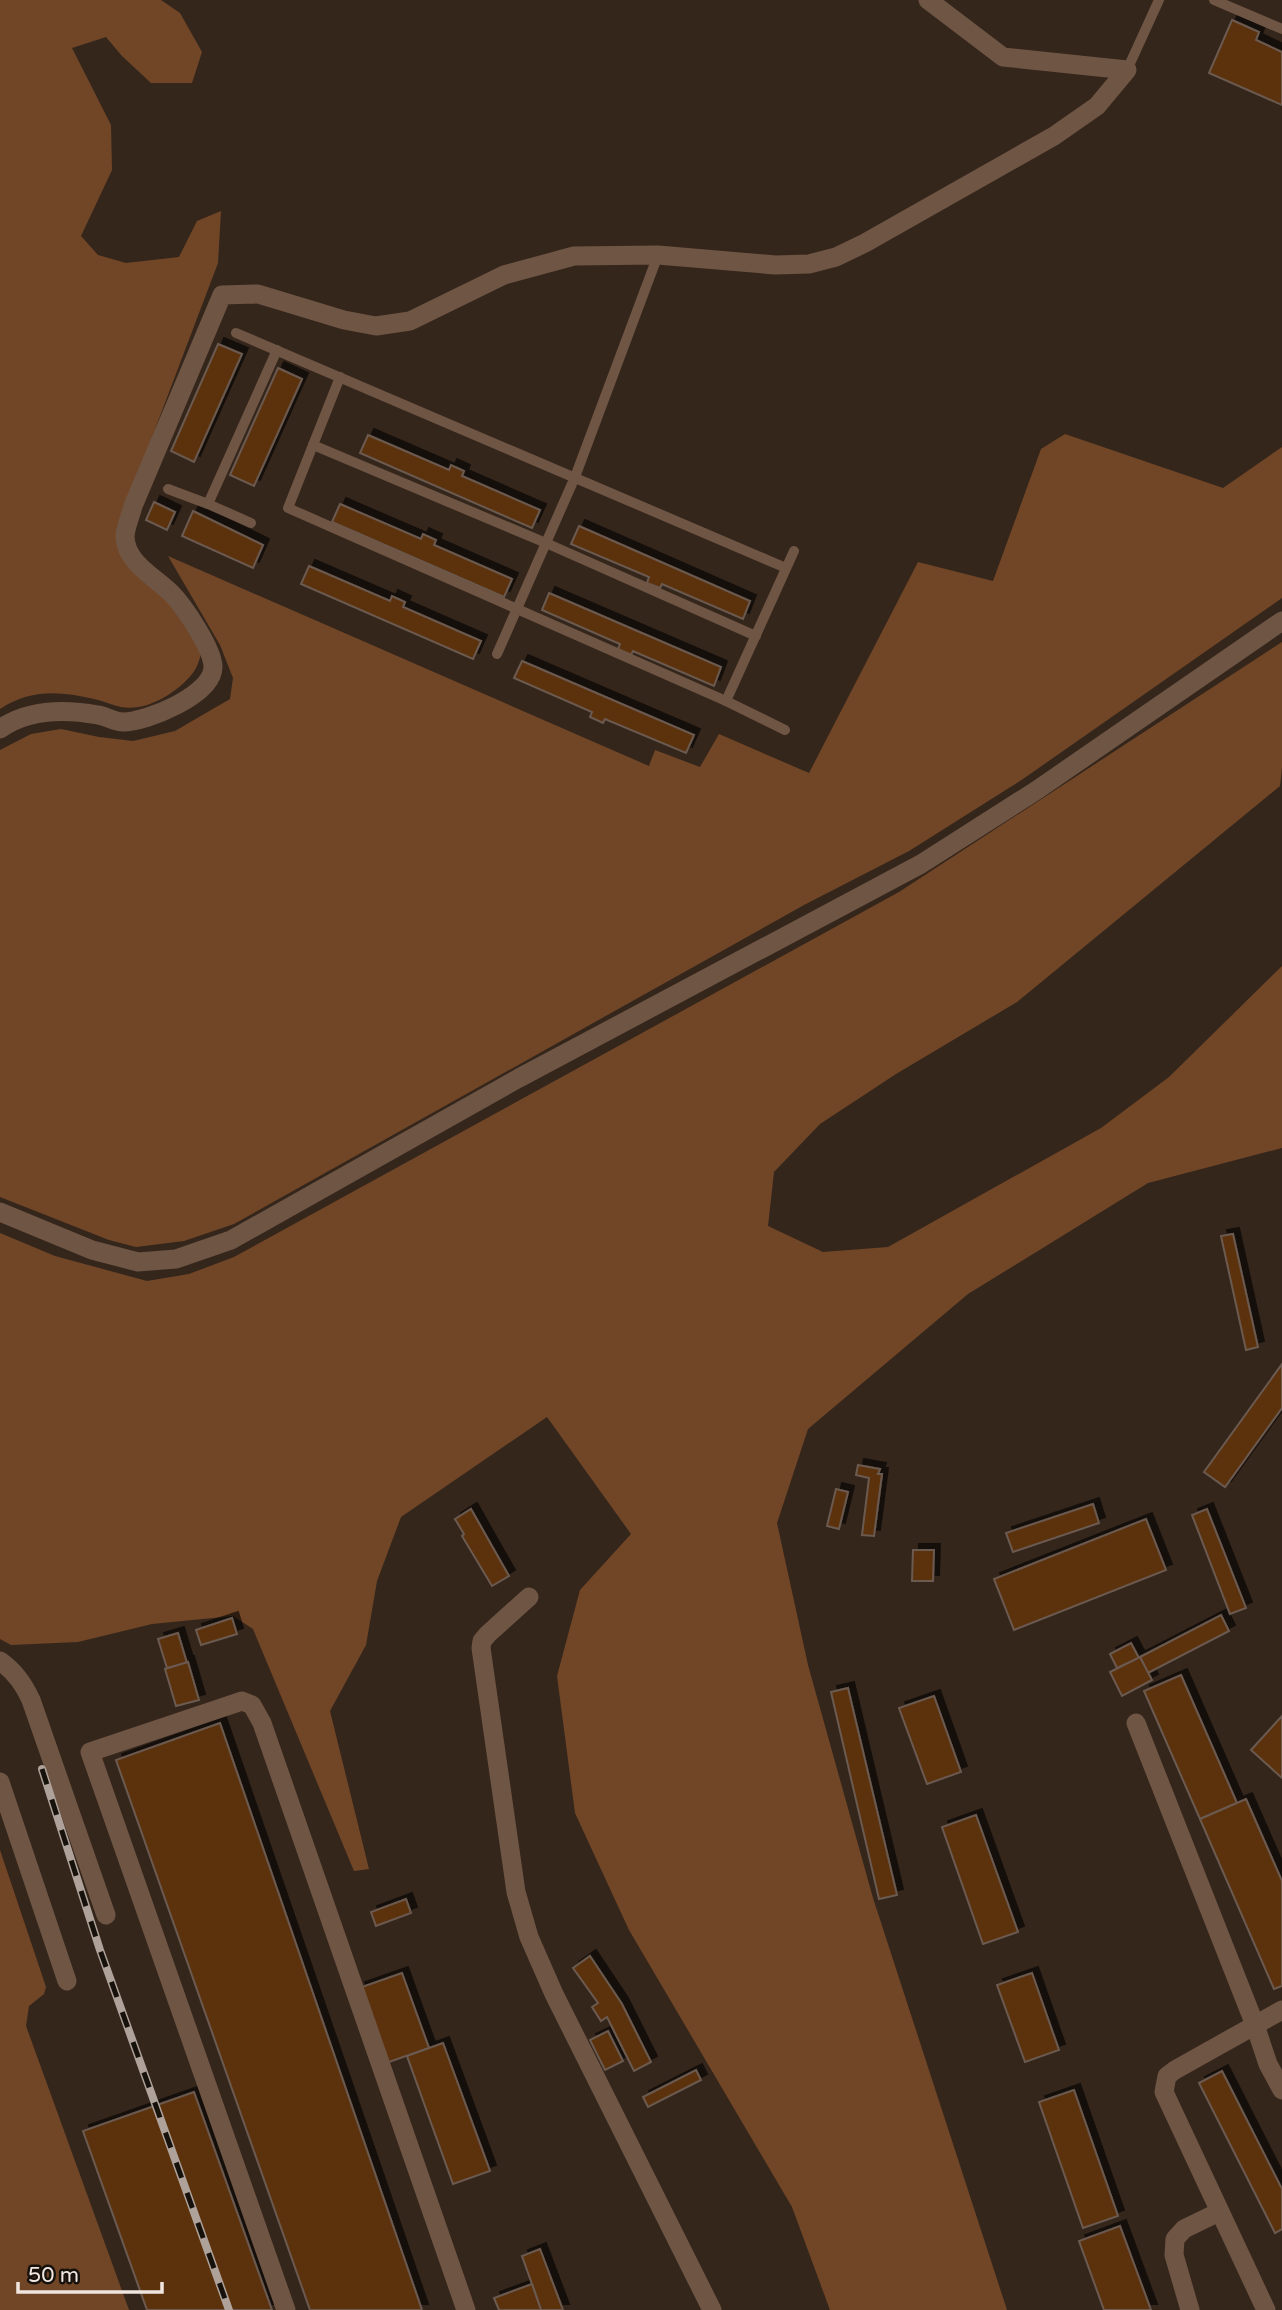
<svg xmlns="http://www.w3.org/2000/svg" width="1282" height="2310" font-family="'Varela Round',sans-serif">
  <defs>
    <filter id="shadow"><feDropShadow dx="6" dy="-6" stdDeviation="0" flood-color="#0009"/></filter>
  </defs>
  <rect width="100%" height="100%" fill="#35261c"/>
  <g fill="#714627">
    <path d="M0,0h161l19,13 22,39 -10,31h-41l-29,-27 -16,-19 -34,11 39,77 1,45 -31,66 17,19 28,8 53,-6 18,-36 24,-10 -3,52 -94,248 -5,29 75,95 7,19c-2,7 -4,14 -9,20 -15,19 -46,38 -71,33 -9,-2 -18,-6 -27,-8 -34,-8 -64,-10 -94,10z"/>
    <path d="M1065,434l158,54 59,-41v151l-259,181 -114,72 -105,54 -570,319 -50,17 -48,6 -27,-7 -109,-43v-447l31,-16 30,-5 38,8 34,4 42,-10 55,-32 3,-21 -13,-33 -52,-89 481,210 6,-16 45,17 19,-33 90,39 109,-211 75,19 48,-132z"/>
    <path d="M1282,642v125l-2,19 -263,216 -121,72 -76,50 -46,48 -6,54 55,26 65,-5 213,-119 68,-51 113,-111v182l-134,35 -180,111 -160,135 -31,94 31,142 65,233 134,412h-177l-38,-103 -163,-277 -54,-117 -18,-137 23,-86 51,-56 -84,-117 -146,100 -24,64 -11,64 -36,66 39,158 -15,2 -101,-242 -20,-13 -81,8 -74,18 -67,3 -11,-6v-406l55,23 92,25 42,-7 45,-17 665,-365z"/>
    <path d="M0,1850l46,137 -2,7 -15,12 -3,20 103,284h-129z"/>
  </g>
  <g fill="#5c310f" stroke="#6b5a4f" stroke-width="2" filter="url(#shadow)">
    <path d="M1232,20l27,12 -3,8 26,12v53l-73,-32z"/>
    <path d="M218,344l24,10 -48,108 -23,-11z"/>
    <path d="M278,368l24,11 -48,107 -24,-11z"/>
    <path d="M368,435l81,35 2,-5 13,6 -2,5 78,34 -8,18 -172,-75z"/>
    <path d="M154,502l21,10 -8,18 -21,-10z"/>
    <path d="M340,504l81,35 2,-5 13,6 -2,5 78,34 -8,18 -172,-75z"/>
    <path d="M193,511l70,34 -10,23 -71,-32z"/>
    <path d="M579,526l171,75 -7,18 -81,-35 -2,4 -13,-5 2,-6 -78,-33z"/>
    <path d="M309,566l81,35 2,-5 13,6 -2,5 78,34 -8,18 -172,-75z"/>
    <path d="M549,593l172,74 -7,19 -81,-35 -2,4 -13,-6 2,-5 -78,-34z"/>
    <path d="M522,661l172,74 -8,18 -81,-34 -2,4 -13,-6 2,-5 -78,-34z"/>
    <path d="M1233,1234l25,113 -12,3 -25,-114z"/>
    <path d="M1282,1364v44l-57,79 -21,-15z"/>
    <path d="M858,1465l22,4 -2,5h4l-8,62 -12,-1 7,-57 -13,-3z"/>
    <path d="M836,1489l12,3 -9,37 -12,-3z"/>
    <path d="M1093,1504l6,19 -86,29 -7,-19z"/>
    <path d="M471,1509l38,67 -17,10 -30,-50 2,-2 -9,-15z"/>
    <path d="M1207,1509l39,99 -16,6 -38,-99z"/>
    <path d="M1146,1519l20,51 -152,60 -20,-51z"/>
    <path d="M913,1550h21l-1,31h-21z"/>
    <path d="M1221,1615l8,16 -81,42 -8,-16z"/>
    <path d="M232,1618l5,16 -36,11 -5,-15z"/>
    <path d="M178,1633l9,30 -20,5 -9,-29z"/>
    <path d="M1131,1643l8,15 -22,10 -7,-14z"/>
    <path d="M1140,1657l12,23 -30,16 -12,-24z"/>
    <path d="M188,1662l11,38 -23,6 -11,-37z"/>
    <path d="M1181,1675l56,128 -37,16 -56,-128z"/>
    <path d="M848,1688l49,207 -18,4 -48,-207z"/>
    <path d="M934,1696l27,76 -34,12 -28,-76z"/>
    <path d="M1282,1716v62l-31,-28z"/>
    <path d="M220,1723l202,587h-112l-194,-550z"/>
    <path d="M1246,1799l36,82v105l-8,3 -74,-170z"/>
    <path d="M976,1815l42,117 -35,12 -41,-117z"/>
    <path d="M406,1899l5,14 -35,13 -5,-14z"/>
    <path d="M590,1956l32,48 29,58 -17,9 -27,-54 -6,4 -9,-14 6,-4 -25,-35z"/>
    <path d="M402,1973l27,75 -43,15 -27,-75z"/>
    <path d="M1032,1973l27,77 -34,12 -28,-77z"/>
    <path d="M608,2031l15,30 -18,9 -15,-30z"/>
    <path d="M443,2043l47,128 -37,13 -46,-128z"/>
    <path d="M696,2070l5,10 -53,27 -5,-10z"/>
    <path d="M1222,2071l60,118v40l-7,4 -76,-150z"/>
    <path d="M1074,2090l44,126 -35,12 -44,-126z"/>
    <path d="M194,2092l78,218h-125l-64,-179z"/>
    <path d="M1120,2226l31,84h-47l-25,-69z"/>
    <path d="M540,2249l23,61h-22l-9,-26 -10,-28z"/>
    <path d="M532,2284l9,26h-42l-5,-12z"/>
  </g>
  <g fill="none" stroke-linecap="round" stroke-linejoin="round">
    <g stroke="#6f5544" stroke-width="10">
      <path d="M1214,0l68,29"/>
      <path d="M1127,70l32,-70"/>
      <path d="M236,333l550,235"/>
      <path d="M340,377l-52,131 438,193 59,29"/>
      <path d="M313,445l233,98 210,93"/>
      <path d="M168,489l40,15"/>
      <path d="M251,523l-43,-19 69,-154"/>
      <path d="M497,654l78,-177 83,-222"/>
      <path d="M726,701l68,-150"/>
    </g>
    <g stroke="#6f5544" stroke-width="19">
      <path d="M0,729c28,-20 65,-20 98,-14 8,1 16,7 25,7 23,0 91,-27 90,-56 -1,-18 -29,-60 -42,-73 -16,-16 -45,-30 -46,-56 0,-9 6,-22 8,-31l89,-211 36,-1 86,26 32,6 34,-5 94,-46 70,-19 84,-1 117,10 34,-1 27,-7 29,-14 189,-107 43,-30 30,-36 -124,-13 -75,-57"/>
      <path d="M0,1212l92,38 46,12 38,-3 55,-19 288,-162 402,-214 116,-74 245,-169"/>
      <path d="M529,1597l-41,37 -6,7 -1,7 35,244 13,45 25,57 158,316"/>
      <path d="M0,1661c15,11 23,22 31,39l75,215"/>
      <path d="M1136,1723l119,302 13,39 14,26"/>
      <path d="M0,1782l67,199"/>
      <path d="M286,2310l-196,-558 152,-51 10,4 10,18 204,587"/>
      <path d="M1190,2310l-16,-55 1,-16 9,-10 35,-17"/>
      <path d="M1266,2310l-102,-218 3,-16 8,-6 107,-60"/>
    </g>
    <g stroke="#aea29a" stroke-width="8">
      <path id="rail" d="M42,1769l58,181 129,360"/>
    </g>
    <use href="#rail" stroke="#17110c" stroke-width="5" stroke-dasharray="16" stroke-linecap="butt"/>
  </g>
  <path d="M18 2282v10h144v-10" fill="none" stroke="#f0e6df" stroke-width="3.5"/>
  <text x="28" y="2282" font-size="21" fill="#f0e6df" stroke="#17110c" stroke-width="5" paint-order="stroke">50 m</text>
</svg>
